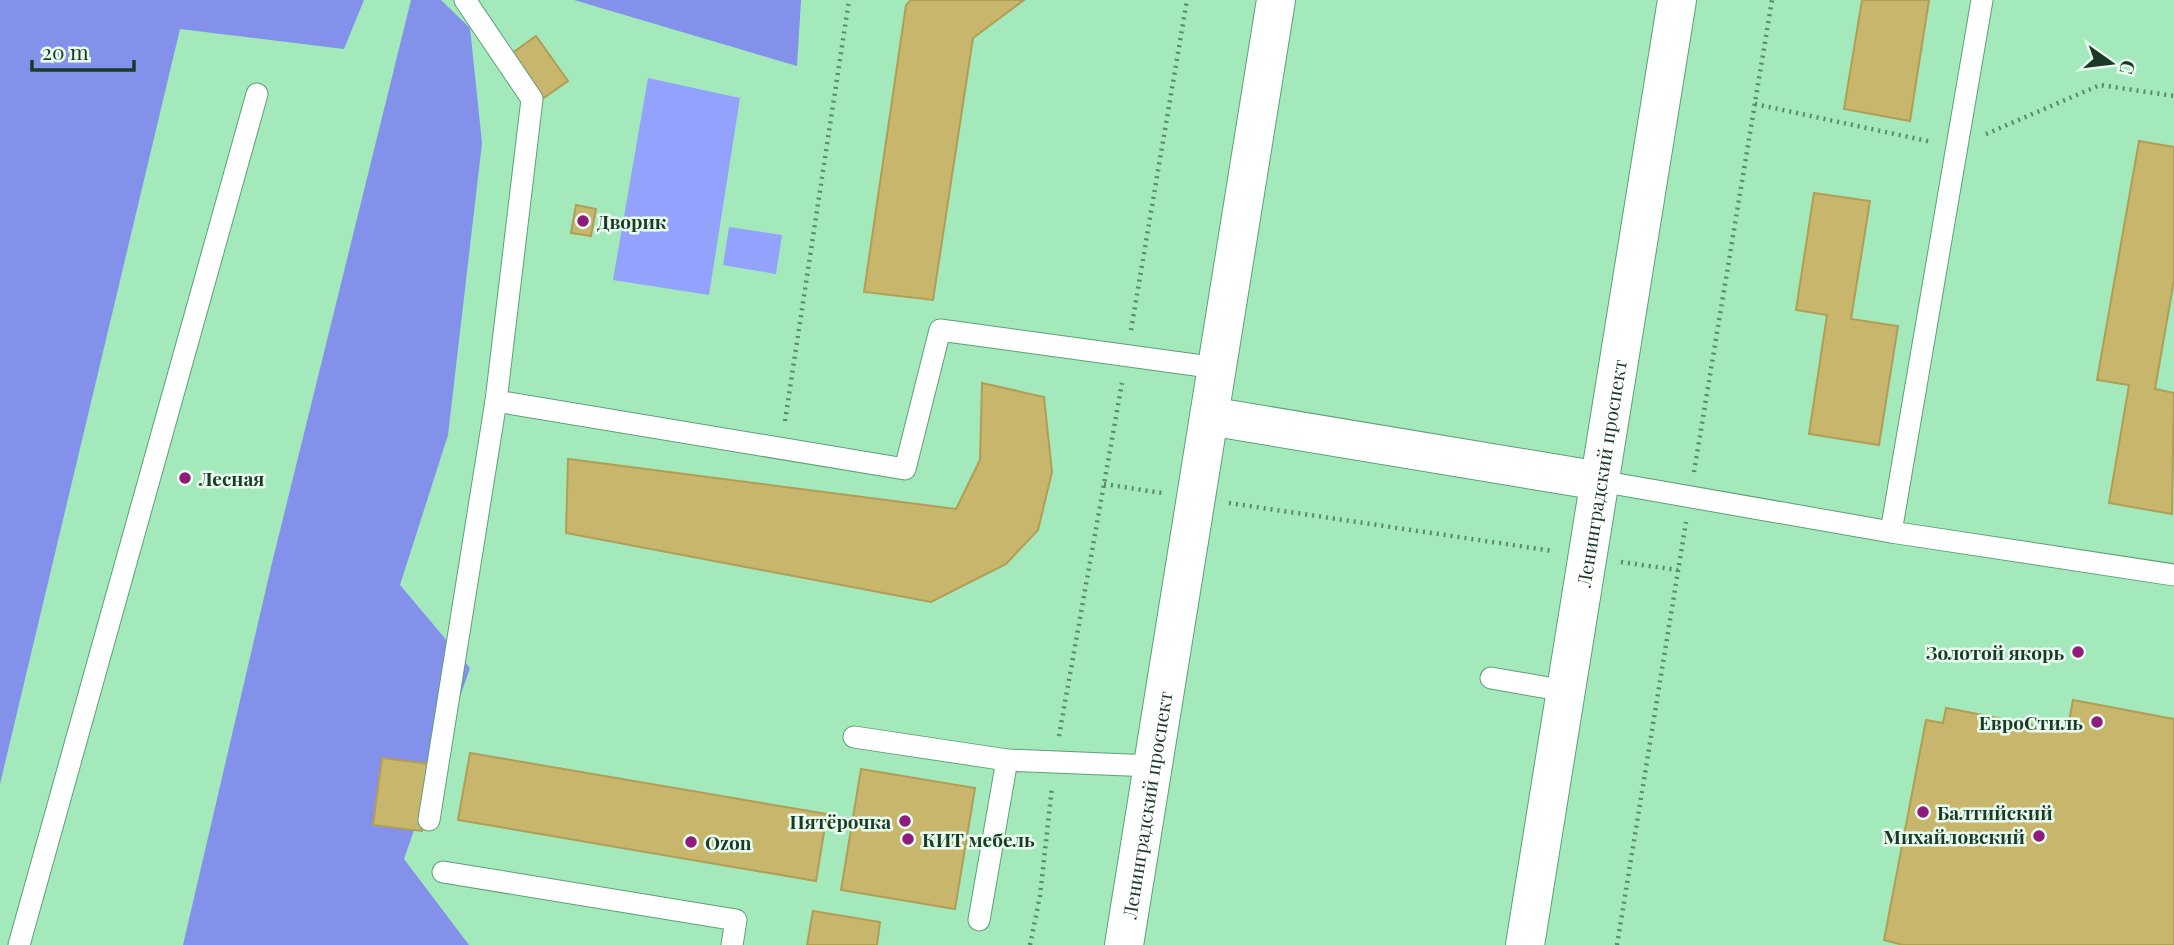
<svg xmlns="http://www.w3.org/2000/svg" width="2174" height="945" font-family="'Playfair Display',serif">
  <rect width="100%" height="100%" fill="#a3e9bb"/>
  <g fill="#93a2fd">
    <path d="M648,78l92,20 -31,197 -96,-15z"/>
    <path d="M729,227l53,8 -6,39 -53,-9z"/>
  </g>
  <g fill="#8391eb">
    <path d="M0,0h364l-20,49 -164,-20 -180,755z"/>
    <path d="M411,0h30l29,28 12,115 -34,292 -48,150 70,83 -66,191 65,86h-286l89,-382z"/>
    <path d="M574,0h227l-4,66z"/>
  </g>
  <g fill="#c8b66d" stroke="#b19e56" stroke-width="2">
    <path d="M911,0h113l-51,38 -40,262 -69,-8 42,-287z"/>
    <path d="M1862,0h67l-19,121 -66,-12z"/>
    <path d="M536,36l32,45 -26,18 -31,-45z"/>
    <path d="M2139,141l35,6v133l-19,109 19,4 -2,121 -63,-11 20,-118 -32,-5z"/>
    <path d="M1814,193l56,8 -19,118 47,7 -19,119 -70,-11 18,-119 -31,-5z"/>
    <path d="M576,205l20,4 -5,27 -20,-3z"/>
    <path d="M982,383l62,14 8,75 -14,58 -32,34 -75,38 -365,-69 2,-74 388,50 24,-49z"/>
    <path d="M2073,700l101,19v226h-271l-19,-5 42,-220 17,3 3,-15 121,23z"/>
    <path d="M470,753l357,61 -11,67 -358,-61z"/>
    <path d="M382,758l49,6 -9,67 -49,-6z"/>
    <path d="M861,769l114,19 -20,121 -114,-19z"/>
    <path d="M813,911l67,11 -3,23h-70z"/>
  </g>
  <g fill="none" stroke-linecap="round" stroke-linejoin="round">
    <g stroke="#5ca176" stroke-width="23">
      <g id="lane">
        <path d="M465,0l67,99 -36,302 409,68 35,-139 277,38"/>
        <path d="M1600,481l291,51 283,43"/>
        <path d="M1891,532l91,-532"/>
        <path d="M1491,678l75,13"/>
        <path d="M854,737l153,23"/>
        <path d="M429,820l67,-419"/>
        <path d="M443,872l293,48 -4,25"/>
        <path d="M979,920l28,-160 145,6"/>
        <path d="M19,945l238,-851"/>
      </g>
    </g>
    <g stroke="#5ca176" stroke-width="40">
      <g id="secondary">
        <path d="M1209,416l391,65"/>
        <path id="s1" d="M1124,945l152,-945"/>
        <path id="s2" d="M1525,945l152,-945"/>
      </g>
    </g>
    <g stroke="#5a896b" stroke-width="4.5" stroke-dasharray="2 5" stroke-linecap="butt">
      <path d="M1755,104l177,38"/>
      <path d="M1986,134l114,-49 74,11"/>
      <path d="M1131,330l56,-330"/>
      <path d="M785,421l64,-421"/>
      <path d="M1694,472l78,-472"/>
      <path d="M1104,484l58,9"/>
      <path d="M1229,503l324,48"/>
      <path d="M1621,562l57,8"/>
      <path d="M1059,736l63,-353"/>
      <path d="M1030,945l10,-49 12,-109"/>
      <path d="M1617,945l69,-423"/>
    </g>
    <use href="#lane" stroke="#fff" stroke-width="21"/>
    <use href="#secondary" stroke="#fff" stroke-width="38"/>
  </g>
  <g fill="#8f1c7d" stroke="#e9fdef" stroke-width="2.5">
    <circle cx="583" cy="221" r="7"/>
    <circle cx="185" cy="478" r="7"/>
    <circle cx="2078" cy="652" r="7"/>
    <circle cx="2097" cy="722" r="7"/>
    <circle cx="1923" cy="812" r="7"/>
    <circle cx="905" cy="821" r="7"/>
    <circle cx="2039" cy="836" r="7"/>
    <circle cx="908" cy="839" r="7"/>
    <circle cx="691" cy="842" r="7"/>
  </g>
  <g text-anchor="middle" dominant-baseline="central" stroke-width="5" stroke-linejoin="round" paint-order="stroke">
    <g font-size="19" font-weight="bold" fill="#1c3927" stroke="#e9fdef" text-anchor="start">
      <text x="597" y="221">Дворик</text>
      <text x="199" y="478">Лесная</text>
      <text x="2064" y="652" text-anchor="end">Золотой якорь</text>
      <text x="2083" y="722" text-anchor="end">ЕвроСтиль</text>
      <text x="1937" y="812">Балтийский</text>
      <text x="891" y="821" text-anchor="end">Пятёрочка</text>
      <text x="2025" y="836" text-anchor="end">Михайловский</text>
      <text x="922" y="839">КИТ мебель</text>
      <text x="705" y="842">Ozon</text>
    </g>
    <g font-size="19" fill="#1c3927" stroke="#e9fdef">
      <text stroke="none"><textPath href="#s2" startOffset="478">Ленинградский проспект</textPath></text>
      <text stroke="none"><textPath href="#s1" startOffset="142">Ленинградский проспект</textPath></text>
    </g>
  </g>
  <g transform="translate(2111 63) rotate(104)" stroke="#e9fdef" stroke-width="5" paint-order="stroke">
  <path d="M0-5L12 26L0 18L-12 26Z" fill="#1c3927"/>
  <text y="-10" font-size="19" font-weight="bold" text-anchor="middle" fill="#1c3927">С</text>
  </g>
  <path d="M32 60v10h102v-10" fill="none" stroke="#1c3927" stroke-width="3.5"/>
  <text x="42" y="60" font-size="21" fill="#1c3927" stroke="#e9fdef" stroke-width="5" paint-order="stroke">20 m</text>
</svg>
